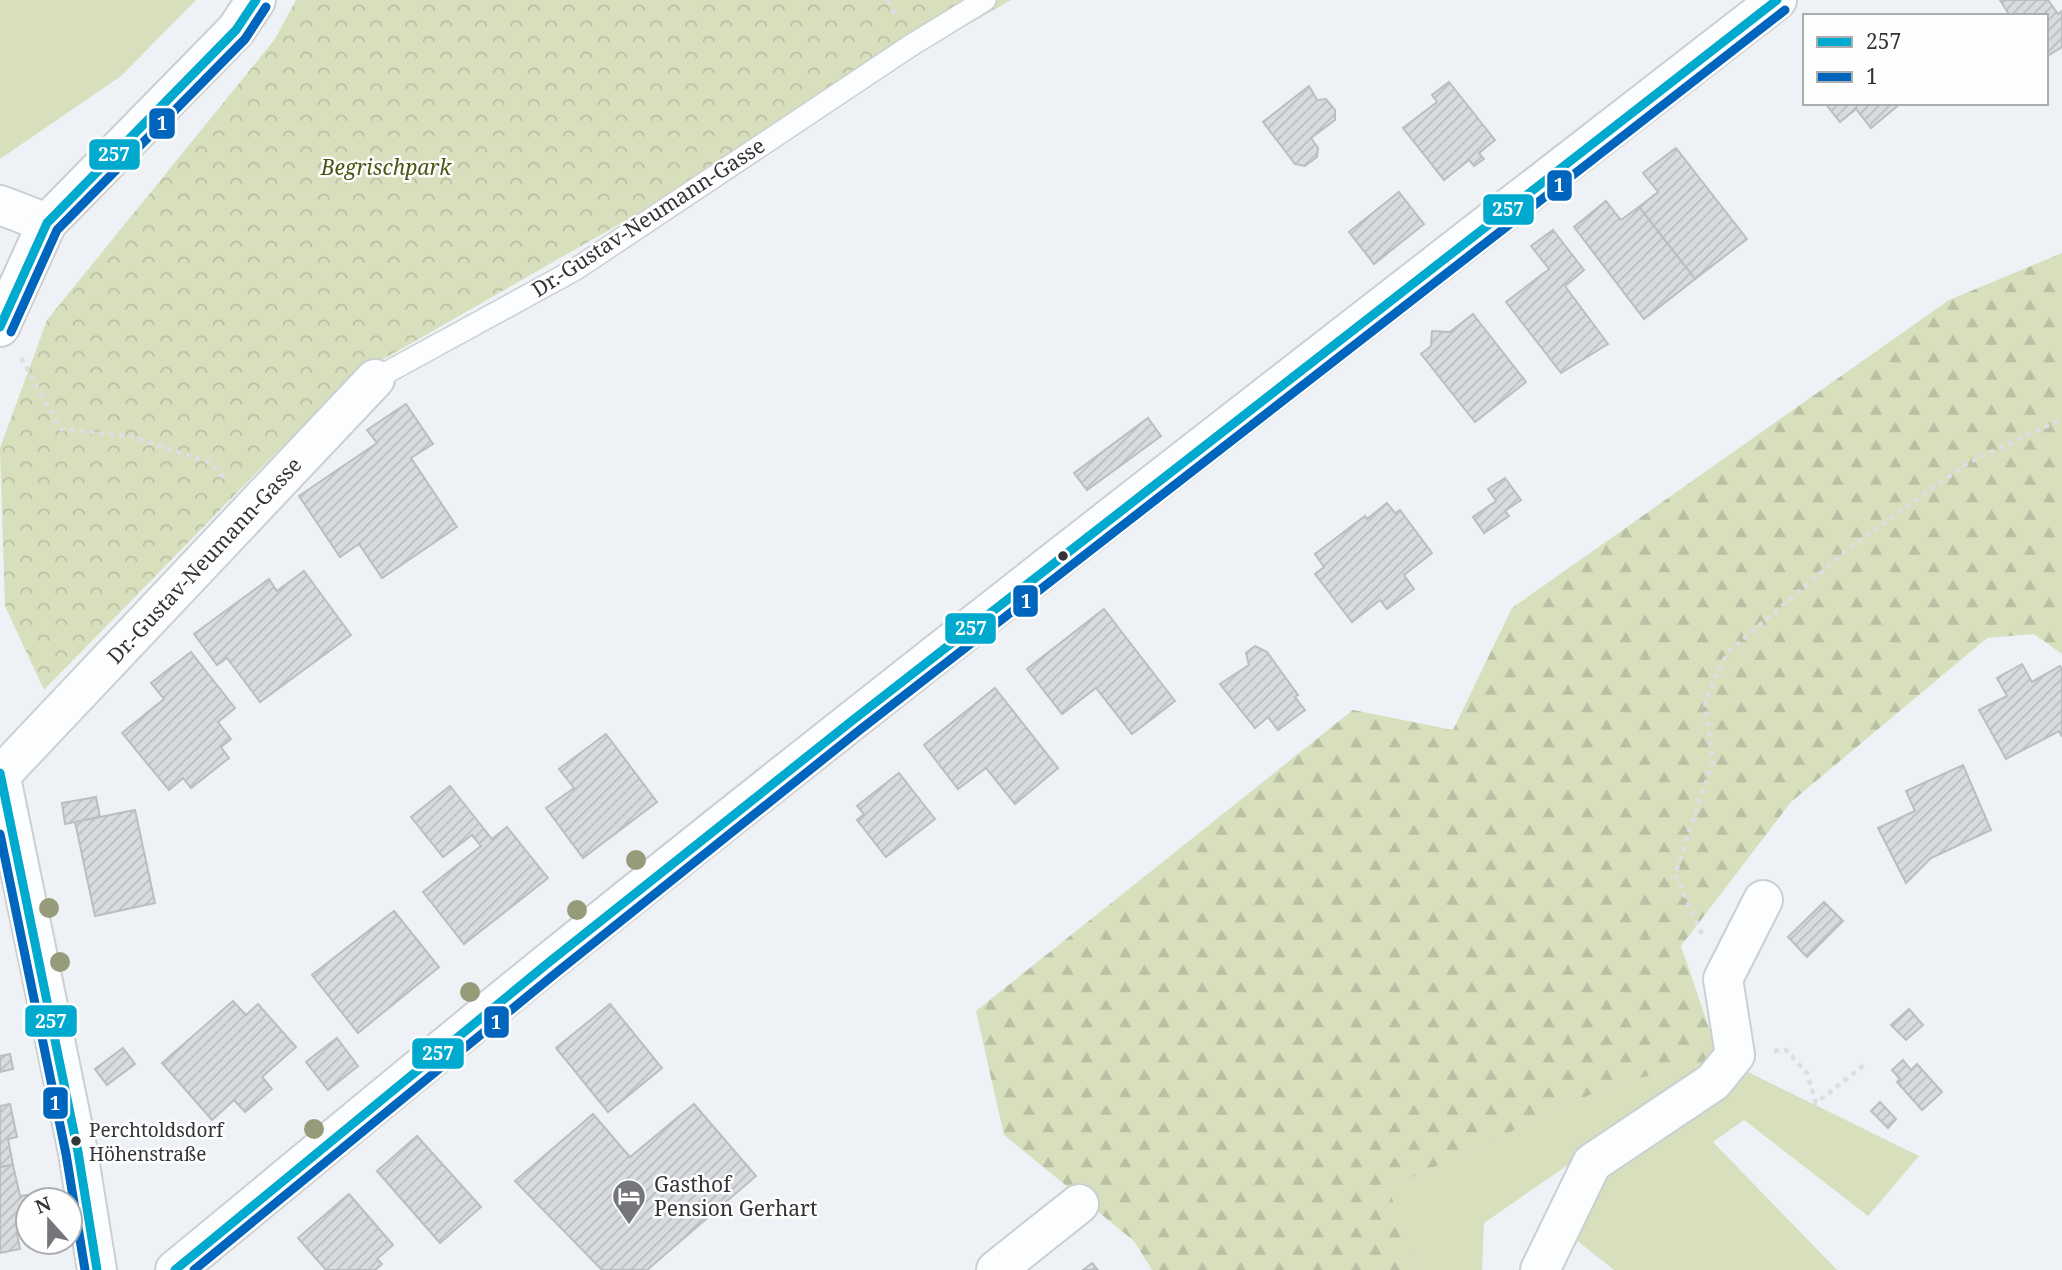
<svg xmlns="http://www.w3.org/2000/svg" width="2062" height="1270" font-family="'Noto Serif',serif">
  <defs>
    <pattern id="forest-firs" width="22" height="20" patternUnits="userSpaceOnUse" patternTransform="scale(1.75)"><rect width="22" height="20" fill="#d8dfbd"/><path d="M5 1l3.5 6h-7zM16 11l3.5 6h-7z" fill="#bac0a3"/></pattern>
    <pattern id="park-crowns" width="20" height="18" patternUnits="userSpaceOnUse" patternTransform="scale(1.75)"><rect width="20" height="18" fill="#d8dfbd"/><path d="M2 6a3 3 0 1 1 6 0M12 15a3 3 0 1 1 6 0" fill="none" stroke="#bac0a3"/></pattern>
    <pattern id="building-hatch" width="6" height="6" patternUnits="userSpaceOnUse" patternTransform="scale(1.75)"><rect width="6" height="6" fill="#d8dbdf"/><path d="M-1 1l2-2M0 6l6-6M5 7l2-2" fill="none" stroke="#babdc0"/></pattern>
  </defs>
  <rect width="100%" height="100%" fill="#eef2f6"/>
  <g fill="#d8dfbd">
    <path d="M0,0h196l-75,76 -121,83z"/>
    <path d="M1720,1060l-236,163 -2,47h-68l-26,-82 225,-104z"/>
    <path d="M1748,1072l171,84 -51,60 -124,-96 -31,22 124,128h-223l-44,-35 29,-62z"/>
  </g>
  <path fill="url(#forest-firs)" d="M2062,253v401l-28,-20 -47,4 -196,164 -110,144 39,114 -107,24 -224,104 25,82h-262l-18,-29 -130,-106 -28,-124 377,-301 100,20 59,-122 437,-308z"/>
  <path fill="url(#park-crowns)" d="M296,0h715l-664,380 -303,310 -39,-84 -5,-158 47,-128 228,-281z"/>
  <g fill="url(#building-hatch)" stroke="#bbbec1" stroke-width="2">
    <path d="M2000,0h48l10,14 4,-3v36l-16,10v-41h-36z"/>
    <path d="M1449,82l46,58 -16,13 5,6 -10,7 -5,-6 -25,20 -41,-52 34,-26 -5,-7z"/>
    <path d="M1309,86l8,14 9,-1 9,11v10l-24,18 7,10 -1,9 -12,9 -10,-2 -32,-42z"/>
    <path d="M1825,103h76l-30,25 -15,-19 -16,13z"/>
    <path d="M1676,148l71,91 -52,40 -56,-72 19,-15 -15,-19z"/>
    <path d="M1399,192l25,32 -50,40 -25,-32z"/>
    <path d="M1606,201l15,19 18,-13 56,72 -51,40 -70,-92z"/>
    <path d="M1553,230l31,40 -19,16 43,58 -47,29 -55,-71 43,-33 -18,-23z"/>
    <path d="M1473,314l53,68 -51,40 -54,-68 10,-8 1,-15 18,1z"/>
    <path d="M406,404l27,40 -22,14 46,69 -75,51 -23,-34 -19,13 -41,-61 78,-53 -10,-13z"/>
    <path d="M1148,418l13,18 -74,54 -13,-17z"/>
    <path d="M1505,478l16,22 -16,11 4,5 -25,17 -11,-16 23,-16 -8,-12z"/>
    <path d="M1387,503l8,10 5,-3 32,43 -28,22 10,14 -27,20 -7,-9 -28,22 -37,-48 9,-7 -9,-13 50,-38 2,3z"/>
    <path d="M304,571l47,64 -91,67 -33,-44 -10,7 -23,-31 75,-55 8,12z"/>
    <path d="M1104,609l71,92 -43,33 -36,-46 -34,26 -35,-45z"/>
    <path d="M1255,646l12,6 31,43 -3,2 10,13 -27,20 -10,-13 -13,11 -35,-44 29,-19 -3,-12z"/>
    <path d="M191,652l44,56 -17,14 13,17 -10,8 8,11 -38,30 -8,-10 -14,12 -47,-57 42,-34 -13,-16z"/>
    <path d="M2022,664l10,18 28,-16 2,4v67l-3,-6 -53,28 -27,-49 28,-14 -10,-18z"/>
    <path d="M995,688l63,80 -43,36 -29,-36 -28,21 -34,-44z"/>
    <path d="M606,734l51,68 -74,56 -37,-50 28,-20 -15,-19z"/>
    <path d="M1963,765l28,65 -60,28 -25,25 -28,-55 37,-17 -9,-20z"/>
    <path d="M899,773l36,46 -49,38 -29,-37 7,-6 -7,-8z"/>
    <path d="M450,786l42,53 15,-12 41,51 -84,66 -41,-52 58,-46 -9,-11 -29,22 -32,-40z"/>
    <path d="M96,797l4,20 -35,7 -3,-21z"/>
    <path d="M135,810l20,93 -60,13 -20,-94z"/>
    <path d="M1824,902l19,19 -36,36 -19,-20z"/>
    <path d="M394,911l45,56 -81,66 -46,-58z"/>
    <path d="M233,1001l13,14 12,-11 38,43 -34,30 10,12 -27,23 -11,-12 -22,20 -50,-57z"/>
    <path d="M610,1004l52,64 -54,44 -52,-64z"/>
    <path d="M1909,1009l14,16 -17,15 -15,-15z"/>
    <path d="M337,1038l21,28 -30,24 -22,-28z"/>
    <path d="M123,1048l12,16 -28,21 -12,-16z"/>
    <path d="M10,1054l3,15 -13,3v-16z"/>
    <path d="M1903,1060l8,10 6,-6 25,28 -20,18 -25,-28 3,-3 -8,-9z"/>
    <path d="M1880,1102l16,17 -8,9 -17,-17z"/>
    <path d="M10,1104l7,33 -9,2 5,26 -13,2v-61z"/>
    <path d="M694,1104l62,72 -109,94h-45l-87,-89 78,-67 37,43z"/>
    <path d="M417,1136l64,71 -41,36 -63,-72z"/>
    <path d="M13,1165l7,31 7,-1 1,37 -11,2 3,15 -20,4v-86z"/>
    <path d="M349,1194l44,51 -16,14 5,5 -7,6h-49l-28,-32z"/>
    <path d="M1092,1263l6,7h-15z"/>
  </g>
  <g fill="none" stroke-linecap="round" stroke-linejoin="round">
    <g stroke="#cccfd2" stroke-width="24">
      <path id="service" d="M375,379l201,-110 334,-223 75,-46"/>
    </g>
    <g stroke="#cccfd2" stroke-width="42">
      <g id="minor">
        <path d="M0,205l47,18"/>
        <path d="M0,776l375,-397"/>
        <path d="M175,1270c124,-102 248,-206 373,-307 405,-326 818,-644 1229,-963"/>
        <path d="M996,1270l83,-66"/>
        <path d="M1540,1270l52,-107 121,-81 22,-27 -12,-76 40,-79"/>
      </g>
    </g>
    <g stroke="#cccfd2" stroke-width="42">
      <g id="tertiary">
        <path d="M0,327l47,-104 189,-193 20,-30"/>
        <path d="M0,773l78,379 19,118"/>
      </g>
    </g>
    <g stroke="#dddedf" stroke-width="4.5" stroke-dasharray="5 5" stroke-linecap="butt">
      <path d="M888,0l9,18"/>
      <path d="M21,358l40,71 73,8 77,26 14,16"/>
      <path d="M1702,934l-27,-60 38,-112 -8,-61 23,-49 124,-106 116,-83 94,-44"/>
      <path d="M1774,1051l12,-1 21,23 9,30 48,-38"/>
    </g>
    <use href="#service" stroke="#fcfdfe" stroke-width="21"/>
    <use href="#minor" stroke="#fcfdfe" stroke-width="38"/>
    <use href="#tertiary" stroke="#fcfdfe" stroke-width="38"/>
    <g stroke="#fefefe" stroke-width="14">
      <g id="bus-1">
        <path d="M0,327l47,-104 189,-193 20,-30"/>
        <path d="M0,773l78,379 19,118"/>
        <path d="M175,1270l373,-307 305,-243 924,-720"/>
      </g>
    </g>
    <g stroke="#fefefe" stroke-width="14">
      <g id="bus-2">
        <path d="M11,332l46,-102 188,-191 21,-32"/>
        <path d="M0,834l66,320 19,116"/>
        <path d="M194,1270l362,-297 305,-244 924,-719"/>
      </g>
    </g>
    <use href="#bus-1" stroke="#00a9ce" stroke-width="9"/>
    <use href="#bus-2" stroke="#0065bd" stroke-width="9"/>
  </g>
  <g fill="#969b79">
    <circle cx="636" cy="860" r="10"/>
    <circle cx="49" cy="908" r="10"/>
    <circle cx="577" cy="910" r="10"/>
    <circle cx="60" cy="962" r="10"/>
    <circle cx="470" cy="992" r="10"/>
    <circle cx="314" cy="1129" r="10"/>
  </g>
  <defs>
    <g id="hotel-pin" transform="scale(1.75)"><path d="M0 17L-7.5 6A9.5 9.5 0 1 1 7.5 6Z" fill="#74767a" stroke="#fefefe"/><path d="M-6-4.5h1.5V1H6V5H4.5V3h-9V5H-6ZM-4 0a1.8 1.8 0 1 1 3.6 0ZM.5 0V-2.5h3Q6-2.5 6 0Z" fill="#fff"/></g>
  </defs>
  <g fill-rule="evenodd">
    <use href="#hotel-pin" x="629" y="1196"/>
  </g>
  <g fill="#323438" stroke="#fefefe" stroke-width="2.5">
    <circle cx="1063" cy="556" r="6"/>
    <circle cx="76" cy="1141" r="6"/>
  </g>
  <g text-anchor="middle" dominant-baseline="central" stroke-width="5" stroke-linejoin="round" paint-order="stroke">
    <g font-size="19" fill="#323438" stroke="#fefefe" text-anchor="start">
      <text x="89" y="1130">Perchtoldsdorf<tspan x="89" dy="24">Höhenstraße</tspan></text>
    </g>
    <g font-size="21" font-style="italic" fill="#4e5413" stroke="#fefefe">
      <text x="386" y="167">Begrischpark</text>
    </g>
    <g font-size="21" fill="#323438" stroke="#fefefe">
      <text transform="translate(648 217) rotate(-33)">Dr.-Gustav-Neumann-Gasse</text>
      <text transform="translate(204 560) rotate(-47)">Dr.-Gustav-Neumann-Gasse</text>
    </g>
    <g font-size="21" fill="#323438" stroke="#fefefe" text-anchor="start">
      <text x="654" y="1184">Gasthof<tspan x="654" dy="24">Pension Gerhart</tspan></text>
    </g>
  </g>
  <g stroke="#fefefe" stroke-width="2.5">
    <rect x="148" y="107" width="28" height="33" rx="7" fill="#0065bd"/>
    <rect x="88" y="138" width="53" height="33" rx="7" fill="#00a9ce"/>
    <rect x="1546" y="169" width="27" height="33" rx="7" fill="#0065bd"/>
    <rect x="1482" y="193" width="53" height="33" rx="7" fill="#00a9ce"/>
    <rect x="1012" y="584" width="27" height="34" rx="7" fill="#0065bd"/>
    <rect x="944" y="612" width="53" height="33" rx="7" fill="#00a9ce"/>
    <rect x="24" y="1004" width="54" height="34" rx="7" fill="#00a9ce"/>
    <rect x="483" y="1005" width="27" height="34" rx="7" fill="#0065bd"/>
    <rect x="411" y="1037" width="54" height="33" rx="7" fill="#00a9ce"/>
    <rect x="42" y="1086" width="27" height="34" rx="7" fill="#0065bd"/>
  </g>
  <g font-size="19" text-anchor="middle" font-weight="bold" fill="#fff">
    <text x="162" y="130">1</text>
    <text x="114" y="161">257</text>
    <text x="1559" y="192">1</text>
    <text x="1508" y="216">257</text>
    <text x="1026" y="608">1</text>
    <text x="971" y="635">257</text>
    <text x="51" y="1028">257</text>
    <text x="496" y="1029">1</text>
    <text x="438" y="1060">257</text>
    <text x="55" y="1110">1</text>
  </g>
  <rect x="1803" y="14" width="245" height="91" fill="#fefefe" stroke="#acadaf" stroke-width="2"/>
  <rect x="1817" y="37" width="35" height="10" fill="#00a9ce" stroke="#acadaf" stroke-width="2"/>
  <text x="1866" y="49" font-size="21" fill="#323438">257</text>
  <rect x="1817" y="72" width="35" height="10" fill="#0065bd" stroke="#acadaf" stroke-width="2"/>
  <text x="1866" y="84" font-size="21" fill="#323438">1</text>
  <g transform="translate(49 1221) rotate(339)"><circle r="33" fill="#fefefe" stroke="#acadaf" stroke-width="2"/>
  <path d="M0-5L12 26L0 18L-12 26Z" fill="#74767a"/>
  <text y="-10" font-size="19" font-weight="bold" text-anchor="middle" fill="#323438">N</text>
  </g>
</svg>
